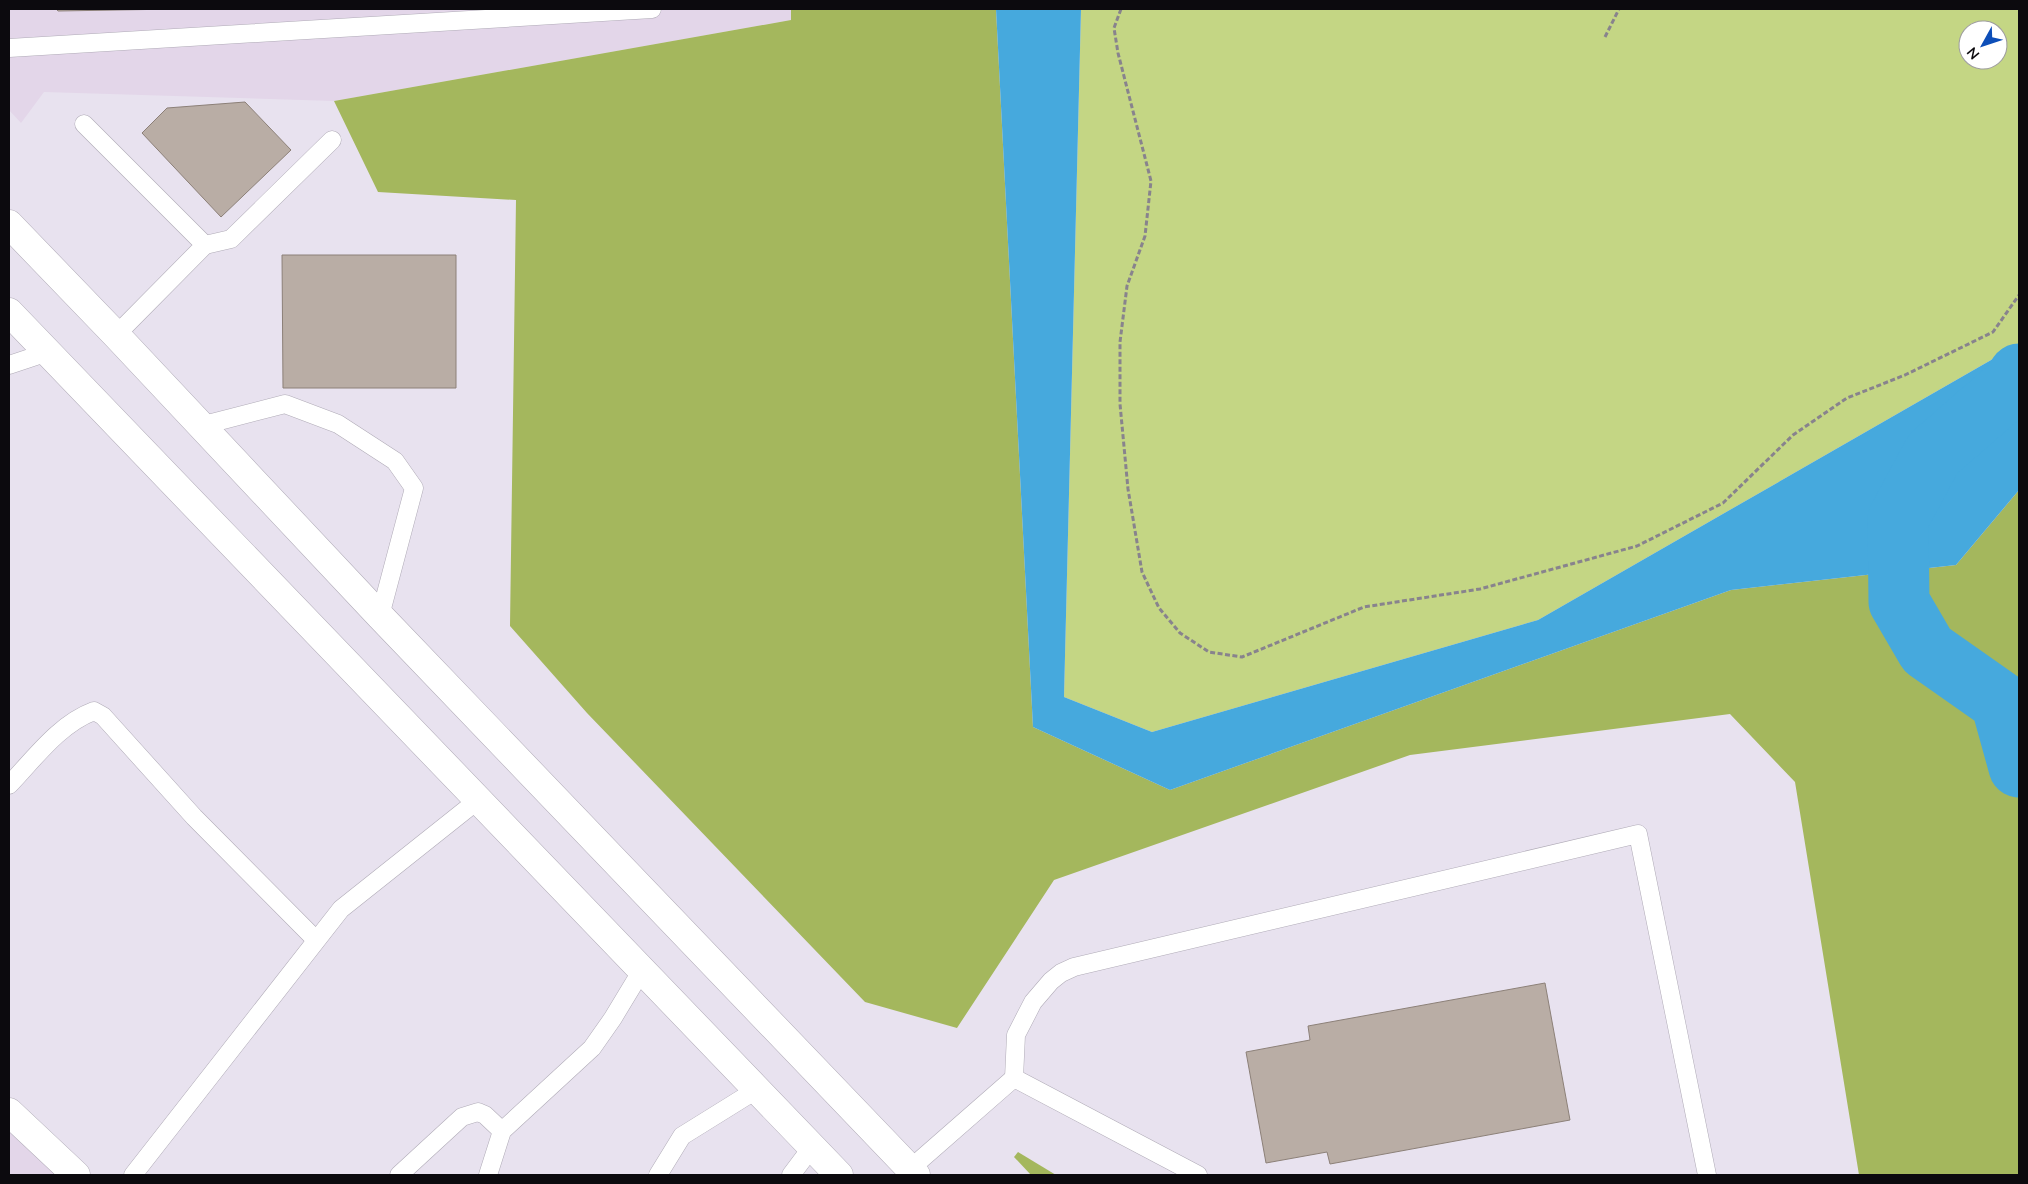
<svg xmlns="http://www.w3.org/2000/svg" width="2028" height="1184" font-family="Mulish,sans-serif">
  <rect width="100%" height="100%" fill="#e8e2ef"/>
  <g fill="#e3d6e9">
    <path d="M9,9h782v11l-457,81 -290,-9 -23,31 -12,-13z"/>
    <path d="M9,1112l67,63h-67z"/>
  </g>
  <path fill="#c4d684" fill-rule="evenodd" d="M1081,9h938v335l-481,276 -386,112 -88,-35zM1968,30h30v30h-30z"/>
  <g fill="#a4b75d">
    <path d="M791,9h205l37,718 137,63 561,-200 225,-25 63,-75v685h-160l-64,-393 -65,-68 -320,41 -356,125 -97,148 -92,-26 -278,-289 -77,-87 6,-426 -138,-8 -44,-91 457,-81z"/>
    <path d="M1018,1152l38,23h-25l-17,-18z"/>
  </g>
  <path fill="#46a9dd" d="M996,9h85l-17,688 88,35 386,-112 481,-276v146l-63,75 -225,25 -561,200 -137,-63z"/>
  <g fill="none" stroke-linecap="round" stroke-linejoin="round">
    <path stroke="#46a9dd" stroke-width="61" d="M2019,374l-8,12 -78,68 -35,65 1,83 28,48 74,52 18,65"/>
  </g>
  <g fill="#b9ada5" stroke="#8c8078">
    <path d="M56,9h120l-118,2z"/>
    <path d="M245,102l46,48 -70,67 -79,-84 25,-25z"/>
    <path d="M282,255h174v133h-173z"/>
    <path d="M1545,983l25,137 -240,44 -3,-12 -61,11 -20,-111 64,-12 -2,-14z"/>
  </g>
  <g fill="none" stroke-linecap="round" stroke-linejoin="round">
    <g stroke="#b0abb7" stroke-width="19">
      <g id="lane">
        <path d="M9,48l643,-39"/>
        <path d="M84,124l121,121 -89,90"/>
        <path d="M205,245l26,-6 101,-99"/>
        <path d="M9,365l39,-13"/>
        <path d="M200,426l85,-22 53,20 57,37 19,27 -34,128"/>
        <path d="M9,785c25,-26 50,-61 85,-74l9,5 91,101 122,123"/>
        <path d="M1014,1078l2,-43 17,-33 18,-21 10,-8 13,-6 564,-133 69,341"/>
        <path d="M910,1169l104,-91 184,97"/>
        <path d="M133,1175l208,-266 137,-109"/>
        <path d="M399,1175l63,-58 16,-5 7,3 17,16"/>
        <path d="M488,1175l14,-44 90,-83 21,-30 29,-48"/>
        <path d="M658,1175l24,-39 74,-46"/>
        <path d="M791,1175l21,-28"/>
      </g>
    </g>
    <g stroke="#b0abb7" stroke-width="29">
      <path id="secondary" d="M9,1112l67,63"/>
    </g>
    <g stroke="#b0abb7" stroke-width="29">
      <g id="highway">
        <path d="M9,224l107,111 264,281 536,559"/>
        <path d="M9,312l830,863"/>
      </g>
    </g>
    <g stroke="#88838d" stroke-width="3" stroke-dasharray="5 2.5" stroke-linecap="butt">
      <path d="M1121,9l-7,19 4,25 33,128 -6,55 -18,50 -7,56v62l8,85 14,83 17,36 21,25 29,19 33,5 122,-50 116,-18 157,-43 86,-43 70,-68 54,-37 58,-23 88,-43 26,-37"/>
      <path d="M1605,37l14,-28"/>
    </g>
    <use href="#lane" stroke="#fff" stroke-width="18"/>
    <use href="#secondary" stroke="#fff" stroke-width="28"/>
    <use href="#highway" stroke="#fff" stroke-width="28"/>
  </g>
  <rect width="2028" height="1184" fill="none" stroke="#0c0a0e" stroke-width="20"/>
  <g transform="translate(1983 45) rotate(230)"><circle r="24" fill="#ffffff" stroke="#9e9d9f"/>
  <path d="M0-4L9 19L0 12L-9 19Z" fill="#0d4eb8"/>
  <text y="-8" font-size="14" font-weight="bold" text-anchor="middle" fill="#0c0a0e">N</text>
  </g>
</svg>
